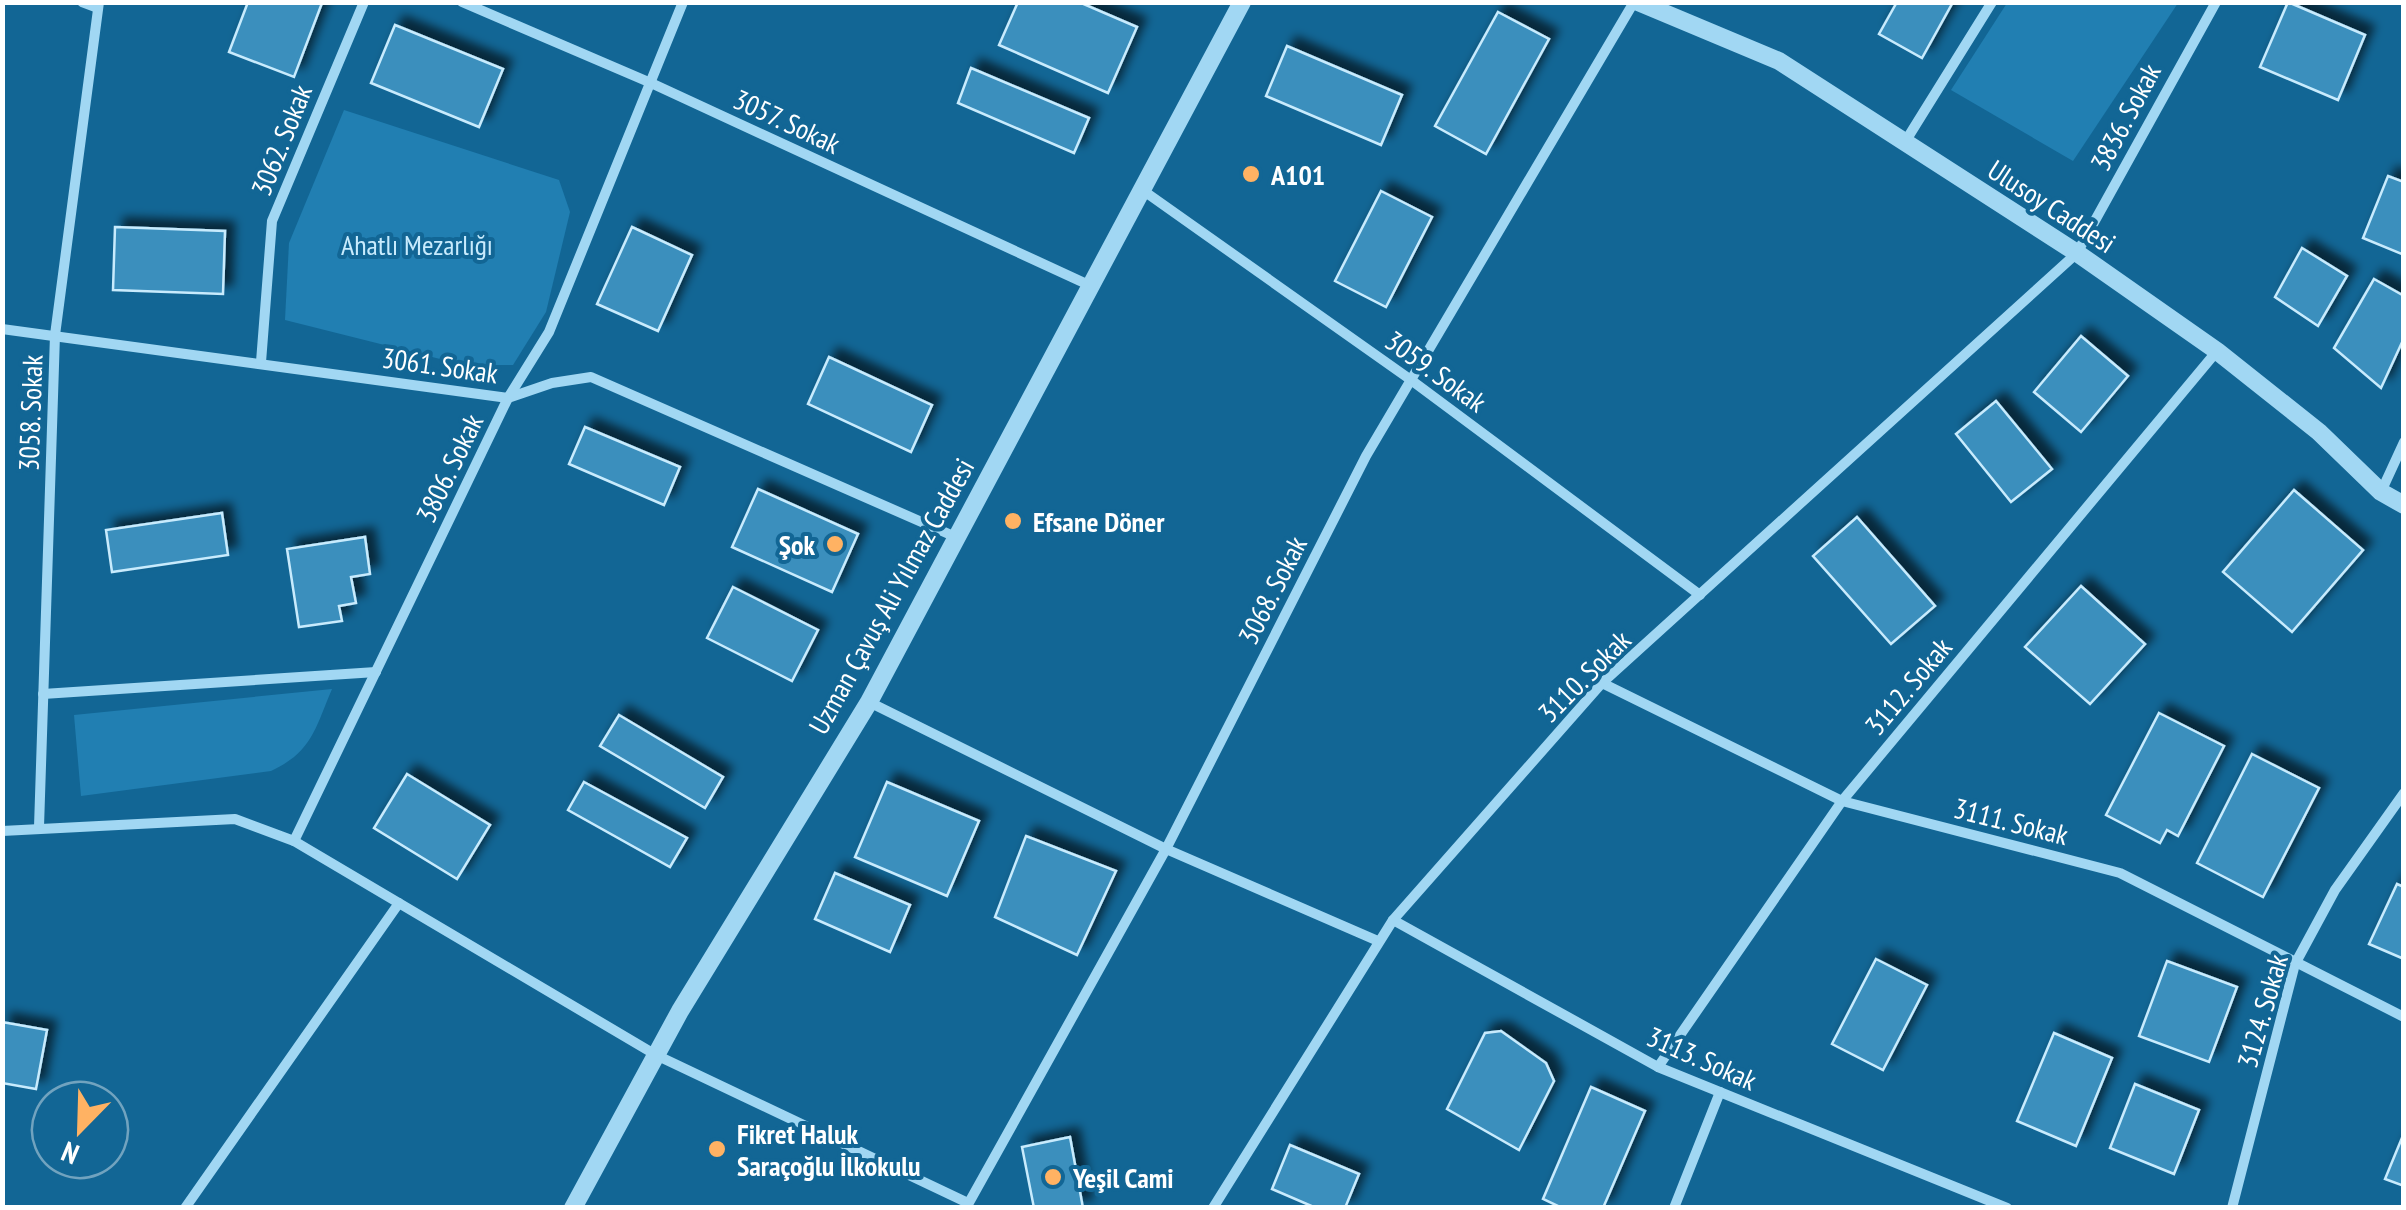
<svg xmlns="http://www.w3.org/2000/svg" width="2406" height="1210" font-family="'PT Sans Narrow',sans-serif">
  <defs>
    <filter id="shadow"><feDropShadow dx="9" dy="-9" stdDeviation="5" flood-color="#0009"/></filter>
  </defs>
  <rect width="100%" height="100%" fill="#126695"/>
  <g fill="#217fb2">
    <path d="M2007,3h171l-105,158 -122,-71z"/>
    <path d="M344,110l215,70 11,32 -24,100 -33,53h-49l-179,-45 4,-77z"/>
    <path d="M332,689c-17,40 -20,63 -61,82l-190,25 -7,-81z"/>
  </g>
  <g fill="#3b8fbd" stroke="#c8ebfd" stroke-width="2.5" filter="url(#shadow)">
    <path d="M248,2l74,1 -28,74 -65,-25z"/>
    <path d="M1018,2h61l58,25 -29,66 -109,-48z"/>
    <path d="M1897,2h56l-31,56 -43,-24z"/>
    <path d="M2288,2l77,33 -27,65 -78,-33z"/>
    <path d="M1498,12l51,27 -63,115 -51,-28z"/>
    <path d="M395,25l108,44 -24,58 -108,-44z"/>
    <path d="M1287,46l115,49 -21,50 -115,-49z"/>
    <path d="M971,68l118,50 -15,35 -116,-50z"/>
    <path d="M2388,176l16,6v73l-41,-17z"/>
    <path d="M1381,191l51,26 -46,90 -51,-26z"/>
    <path d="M115,227l110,4 -2,63 -110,-4z"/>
    <path d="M632,227l60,28 -34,76 -61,-27z"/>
    <path d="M2302,248l45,28 -29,50 -43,-29z"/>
    <path d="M2374,279l30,17v42l-23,50 -47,-40z"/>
    <path d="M2081,336l47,40 -47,56 -47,-40z"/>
    <path d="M829,357l103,48 -21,47 -103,-48z"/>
    <path d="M1996,401l56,68 -41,33 -55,-68z"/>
    <path d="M585,427l95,40 -16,38 -95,-41z"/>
    <path d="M758,489l100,45 -26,58 -100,-45z"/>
    <path d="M2294,490l69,60 -71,82 -69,-60z"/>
    <path d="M222,513l6,42 -116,17 -6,-42z"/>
    <path d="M1857,517l78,89 -44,38 -78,-88z"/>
    <path d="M365,537l5,37 -19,3 5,26 -17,3 3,15 -43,6 -12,-78z"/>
    <path d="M2081,586l64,58 -55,60 -65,-57z"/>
    <path d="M733,587l85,43 -26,51 -85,-43z"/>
    <path d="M2159,713l65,33 -46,90 -11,-6 -7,13 -54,-28z"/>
    <path d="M619,715l104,62 -18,31 -105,-62z"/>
    <path d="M2252,754l67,34 -56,109 -66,-34z"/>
    <path d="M407,774l83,51 -33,54 -83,-51z"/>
    <path d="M584,782l103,56 -17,29 -102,-57z"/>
    <path d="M887,782l92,39 -32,75 -92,-39z"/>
    <path d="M1026,836l90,35 -39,84 -82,-38z"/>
    <path d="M835,873l75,32 -20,47 -75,-33z"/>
    <path d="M2397,884l7,3v72l-35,-15z"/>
    <path d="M1876,959l51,26 -44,85 -51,-26z"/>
    <path d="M2167,961l70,26 -28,75 -70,-26z"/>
    <path d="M2,1022l45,8 -11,59 -34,-6z"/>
    <path d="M1501,1031l45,32 8,18 -35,69 -72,-41 38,-76z"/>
    <path d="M2054,1033l58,25 -36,88 -59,-25z"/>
    <path d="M2135,1084l64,26 -25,64 -64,-26z"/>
    <path d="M1591,1087l54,24 -42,97h-41l-19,-9z"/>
    <path d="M2404,1133v53l-19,-7z"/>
    <path d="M1070,1137l13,71h-49l-12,-61z"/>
    <path d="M1290,1145l69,29 -14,34h-29l-44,-19z"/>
  </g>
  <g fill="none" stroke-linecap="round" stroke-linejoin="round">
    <g stroke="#a1d7f3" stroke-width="10">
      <path d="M82,2l16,6"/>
      <path d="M462,2l189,81 440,203"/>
      <path d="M1905,142l87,-140"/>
      <path d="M1141,189l270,191 289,215"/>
      <path d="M2,329l506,69 44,-15 39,-6 367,161"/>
      <path d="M261,362l11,-141 92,-219"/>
      <path d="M2381,492l23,-50"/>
      <path d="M1602,683l240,118 278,72 284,144"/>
      <path d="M43,694l333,-22"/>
      <path d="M869,702l297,147 212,92"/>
      <path d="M39,827l16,-492 44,-333"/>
      <path d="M2,831l233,-12 59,22 362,214 312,148"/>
      <path d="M294,841l214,-443 41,-66 134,-330"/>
      <path d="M1393,920l265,147 349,141"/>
      <path d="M1658,1067l184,-266 375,-450"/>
      <path d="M185,1208l214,-305"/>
      <path d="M966,1208l200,-359 200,-393 268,-454"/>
      <path d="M1213,1208l180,-288 209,-237 475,-430 139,-251"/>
      <path d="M1674,1208l46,-116"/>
      <path d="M2232,1208l63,-244 40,-74 69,-97"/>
    </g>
    <g stroke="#a1d7f3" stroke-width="18">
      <path d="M1638,2l141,59 298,192 140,98 102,81 62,60 23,13"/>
      <path d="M573,1208l107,-197 189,-309 373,-700"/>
    </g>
  </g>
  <g fill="#ffb263" stroke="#126695" stroke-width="4">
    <circle cx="1251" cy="174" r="10"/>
    <circle cx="1013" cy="521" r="10"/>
    <circle cx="835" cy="544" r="10"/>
    <circle cx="717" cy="1149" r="10"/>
    <circle cx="1053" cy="1177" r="10"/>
  </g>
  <g text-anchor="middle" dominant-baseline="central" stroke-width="8" stroke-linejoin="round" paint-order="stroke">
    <g font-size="28" fill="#fff" stroke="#126695">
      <text transform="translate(2125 117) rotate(-62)">3836. Sokak</text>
      <text transform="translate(787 121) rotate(25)">3057. Sokak</text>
      <text transform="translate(281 140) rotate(-68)">3062. Sokak</text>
      <text transform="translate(2052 206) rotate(33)">Ulusoy Caddesi</text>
      <text transform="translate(440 365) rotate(8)">3061. Sokak</text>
      <text transform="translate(1436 371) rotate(36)">3059. Sokak</text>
      <text transform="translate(30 413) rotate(-88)">3058. Sokak</text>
      <text transform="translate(449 468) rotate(-64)">3806. Sokak</text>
      <text transform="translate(1272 590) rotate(-63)">3068. Sokak</text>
      <text transform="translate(891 596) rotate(-61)">Uzman Çavuş Ali Yılmaz Caddesi</text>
      <text transform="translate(1584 676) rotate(-45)">3110. Sokak</text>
      <text transform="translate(1908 686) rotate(-50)">3112. Sokak</text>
      <text transform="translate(2011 821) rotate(14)">3111. Sokak</text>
      <text transform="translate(2262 1011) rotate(-74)">3124. Sokak</text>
      <text transform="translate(1702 1058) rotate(24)">3113. Sokak</text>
    </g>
    <g font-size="28" font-weight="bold" fill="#fff" stroke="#126695" text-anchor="start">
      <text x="1271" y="174">A101</text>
      <text x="1033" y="521">Efsane Döner</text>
      <text x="815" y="544" text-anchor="end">Şok</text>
      <text x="737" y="1133">Fikret Haluk<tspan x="737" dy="32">Saraçoğlu İlkokulu</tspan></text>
      <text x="1073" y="1177">Yeşil Cami</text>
    </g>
    <g font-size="28" fill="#c8ebfd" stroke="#126695">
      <text x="417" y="244">Ahatlı Mezarlığı</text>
    </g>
  </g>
  <rect width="2406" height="1210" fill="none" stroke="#ffffff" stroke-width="10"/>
  <g transform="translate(80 1130) rotate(203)"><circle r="48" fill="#126695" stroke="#71a3bf" stroke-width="2.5"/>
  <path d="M0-8L18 38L0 25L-18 38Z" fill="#ffb263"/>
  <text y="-15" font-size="28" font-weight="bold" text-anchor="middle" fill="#ffffff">N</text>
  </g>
</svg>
